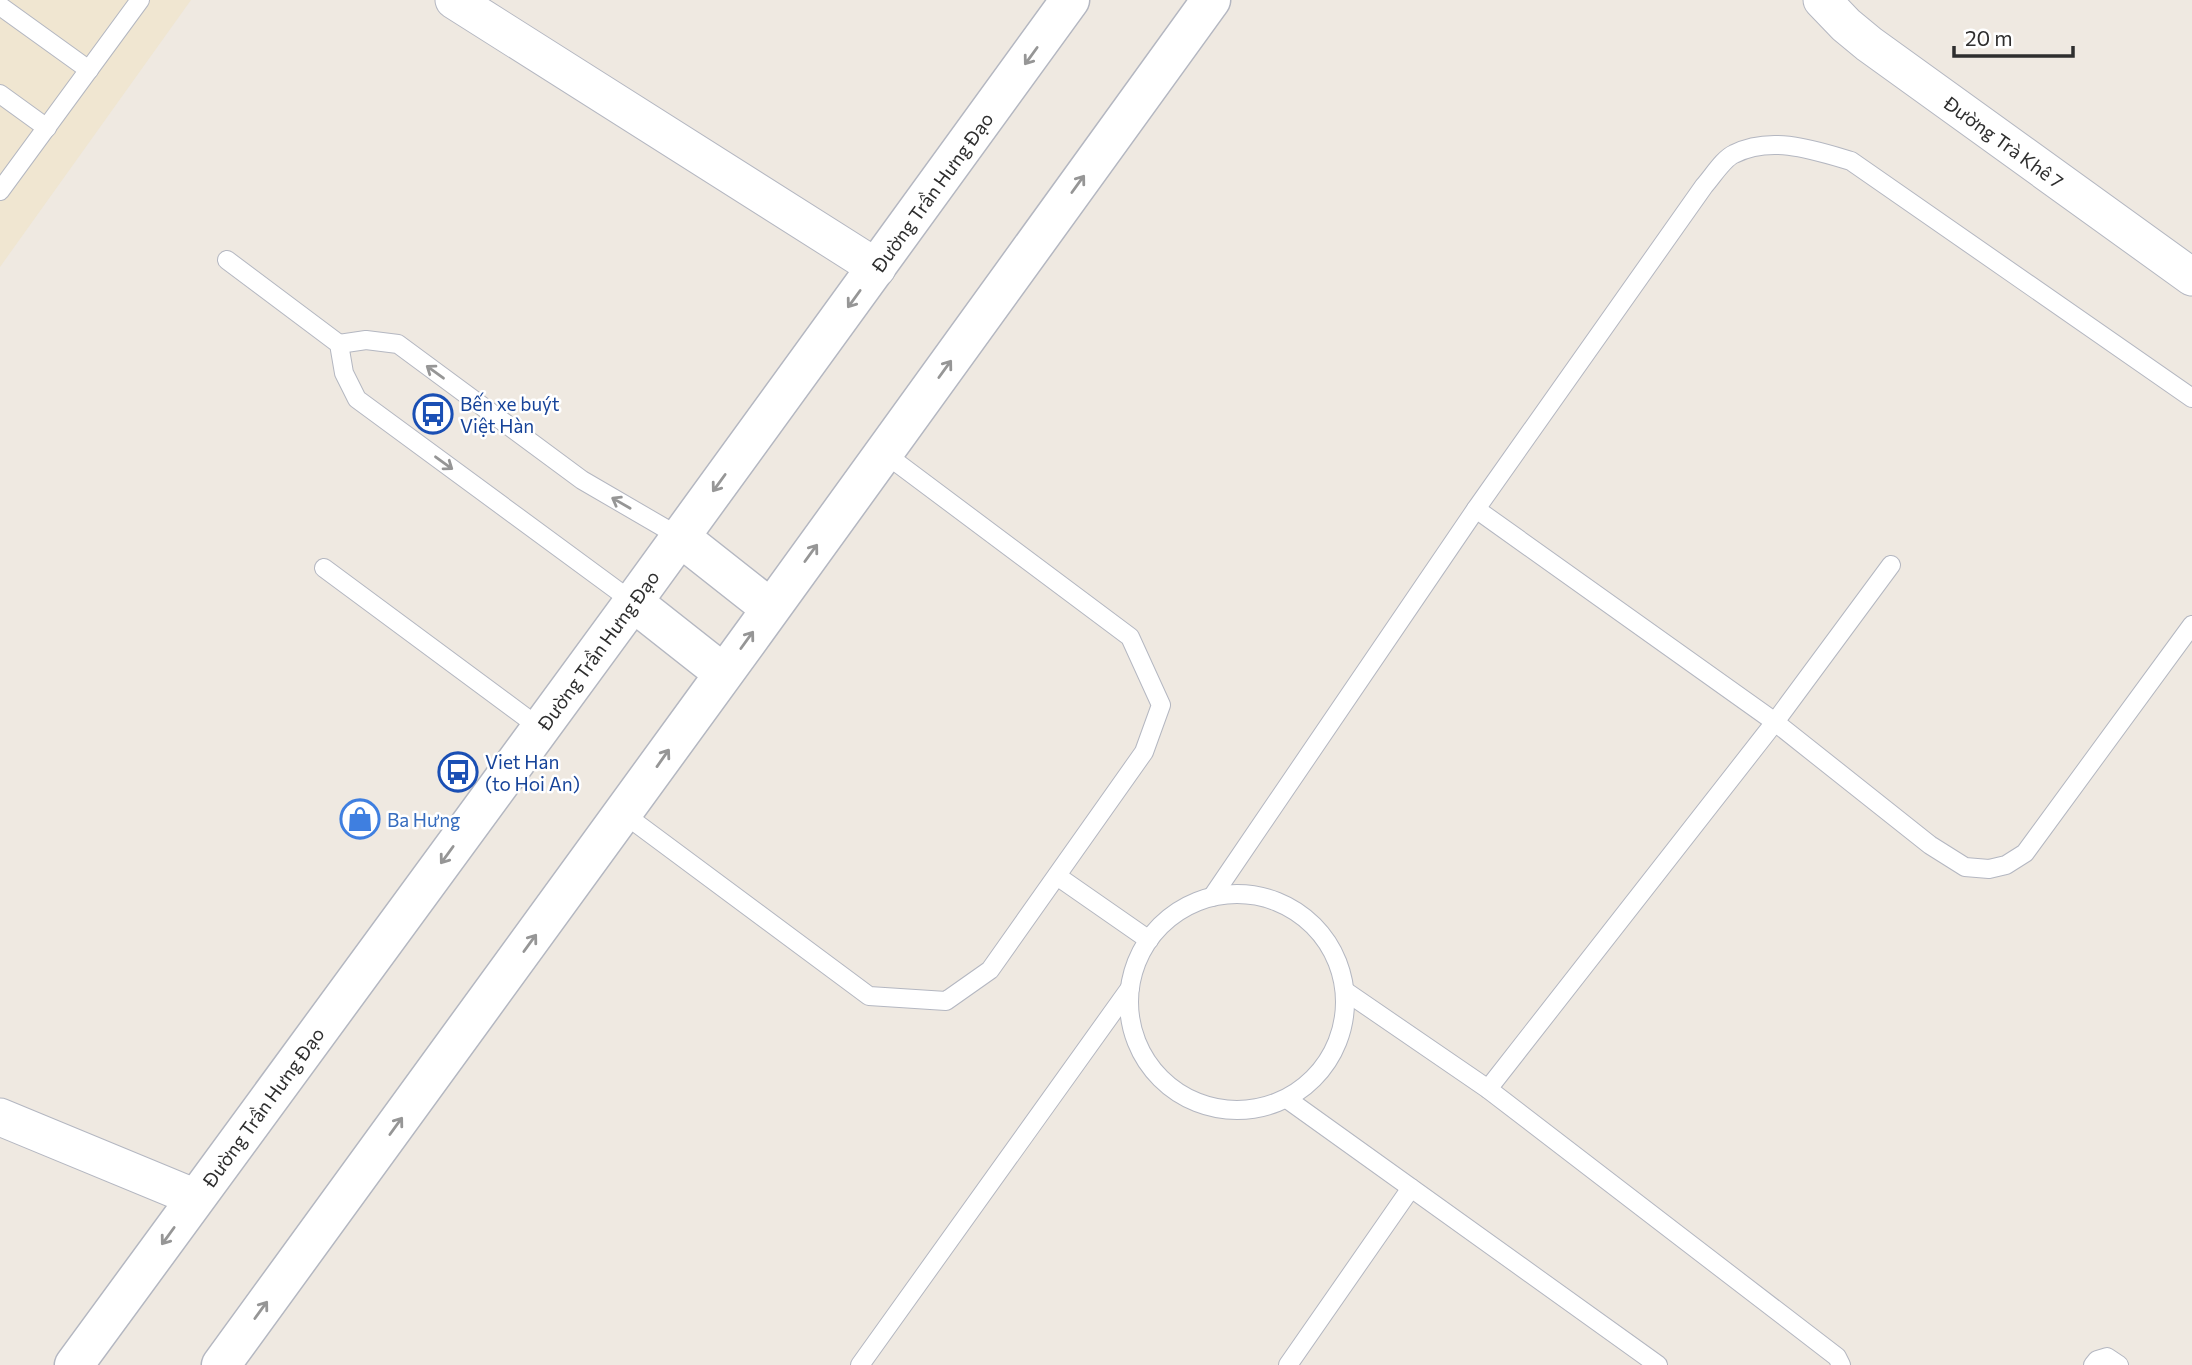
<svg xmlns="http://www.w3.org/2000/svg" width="2192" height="1365" font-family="Commissioner,sans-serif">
  <rect width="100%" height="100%" fill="#efe9e1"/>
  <path fill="#f0e6d1" d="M0,0h191l-191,267z"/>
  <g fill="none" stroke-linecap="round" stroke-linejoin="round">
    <g stroke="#b4b7c1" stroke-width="20">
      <g id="service">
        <path d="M0,6l89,64"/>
        <path d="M0,94l47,34"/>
        <path d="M0,191l140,-191"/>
        <path d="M227,260l112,84 5,29 13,26 276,203"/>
        <path d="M339,344l27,-4 32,4 184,136 98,57"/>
        <path d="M1476,509l299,213 155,123 35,22 24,2 17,-4 19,-12 167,-228"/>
        <path d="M324,568l216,160"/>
        <path d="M624,814l245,182 77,5 44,-31 154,-218 17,-47 -31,-68 -246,-184"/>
        <path d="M1057,876l92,64"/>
        <circle cx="1237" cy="1002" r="108"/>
        <path d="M1212,897l264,-388 228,-323c9,-10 19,-27 30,-32 37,-19 80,-4 117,7l341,237"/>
        <path d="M1345,991l143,98 349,268 4,8"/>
        <path d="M1488,1089l287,-367 116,-157"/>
        <path d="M1287,1099l371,266"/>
        <path d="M860,1365l270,-377"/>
        <path d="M1288,1365l123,-177"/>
        <path d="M2093,1365l4,-5 10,-3 12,8"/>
      </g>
    </g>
    <g stroke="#b4b7c1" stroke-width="39">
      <g id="minor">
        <path d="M454,0l423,268"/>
        <path d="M1822,0l24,25 23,19 323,233"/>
        <path d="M0,1117l196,81"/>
      </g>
    </g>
    <g stroke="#b4b7c1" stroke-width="41">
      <g id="secondary">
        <path d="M680,537l90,71"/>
        <path d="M633,602l90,71"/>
        <path d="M74,1365l559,-763 437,-602"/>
        <path d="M221,1365c332,-454 661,-909 990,-1365"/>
      </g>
    </g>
    <use href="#service" stroke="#fff" stroke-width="18"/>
    <use href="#minor" stroke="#fff" stroke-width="37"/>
    <use href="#secondary" stroke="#fff" stroke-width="38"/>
  </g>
  <defs><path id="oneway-shaft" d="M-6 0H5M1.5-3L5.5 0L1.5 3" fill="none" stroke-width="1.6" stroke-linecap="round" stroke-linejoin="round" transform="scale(1.75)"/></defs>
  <g stroke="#969696">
    <use href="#oneway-shaft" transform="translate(1031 56) rotate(126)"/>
    <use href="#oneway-shaft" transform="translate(1078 184) rotate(-54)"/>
    <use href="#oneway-shaft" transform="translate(854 299) rotate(126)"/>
    <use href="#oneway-shaft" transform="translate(945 369) rotate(-54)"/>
    <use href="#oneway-shaft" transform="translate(435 372) rotate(-144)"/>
    <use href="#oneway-shaft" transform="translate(444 463) rotate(36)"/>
    <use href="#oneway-shaft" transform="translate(719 483) rotate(126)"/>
    <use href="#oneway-shaft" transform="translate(621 503) rotate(-150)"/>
    <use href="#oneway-shaft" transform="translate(811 553) rotate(-54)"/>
    <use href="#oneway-shaft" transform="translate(747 640) rotate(-54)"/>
    <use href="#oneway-shaft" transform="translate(663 758) rotate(-55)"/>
    <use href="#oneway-shaft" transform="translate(447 855) rotate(126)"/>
    <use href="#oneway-shaft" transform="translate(530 943) rotate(-54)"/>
    <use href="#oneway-shaft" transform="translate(396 1126) rotate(-54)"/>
    <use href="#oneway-shaft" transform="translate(168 1236) rotate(126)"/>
    <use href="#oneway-shaft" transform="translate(261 1310) rotate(-54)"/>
  </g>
  <defs>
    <g id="bus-ring" transform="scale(2.0125)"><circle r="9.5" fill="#fff" stroke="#1a4fb4" stroke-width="1.5"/><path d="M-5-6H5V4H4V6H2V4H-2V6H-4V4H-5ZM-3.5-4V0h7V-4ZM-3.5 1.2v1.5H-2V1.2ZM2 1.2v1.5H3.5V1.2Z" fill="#1a4fb4"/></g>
    <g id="shop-ring" transform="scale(2.0125)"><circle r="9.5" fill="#fff" stroke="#3f7fe0" stroke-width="1.5"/><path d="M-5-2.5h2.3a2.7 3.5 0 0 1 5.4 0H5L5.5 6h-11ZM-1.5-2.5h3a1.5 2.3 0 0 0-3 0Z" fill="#3f7fe0"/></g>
  </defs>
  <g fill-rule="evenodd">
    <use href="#bus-ring" x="433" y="414"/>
    <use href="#bus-ring" x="458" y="772"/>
    <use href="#shop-ring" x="360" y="819"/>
  </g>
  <g text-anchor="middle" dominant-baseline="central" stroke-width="5" stroke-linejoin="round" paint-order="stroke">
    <g font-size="19" fill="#2e2e2e" stroke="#fff">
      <text transform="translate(2004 142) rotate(36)">Đường Trà Khê 7</text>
      <text transform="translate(932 192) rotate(-54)">Đường Trần Hưng Đạo</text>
      <text transform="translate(598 650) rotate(-54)">Đường Trần Hưng Đạo</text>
      <text transform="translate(263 1107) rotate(-54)">Đường Trần Hưng Đạo</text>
    </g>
    <g font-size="19" fill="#164399" stroke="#fff" text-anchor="start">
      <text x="460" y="403">Bến xe buýt<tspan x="460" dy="22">Việt Hàn</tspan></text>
      <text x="485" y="761">Viet Han<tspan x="485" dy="22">(to Hoi An)</tspan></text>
    </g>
    <g font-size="19" fill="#366cbe" stroke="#fff" text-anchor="start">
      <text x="387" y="819">Ba Hưng</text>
    </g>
  </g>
  <path d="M1954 46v10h119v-10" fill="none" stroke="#2e2e2e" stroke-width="3.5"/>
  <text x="1965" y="46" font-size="21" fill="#2e2e2e" stroke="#ffffff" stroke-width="5" paint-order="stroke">20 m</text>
</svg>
